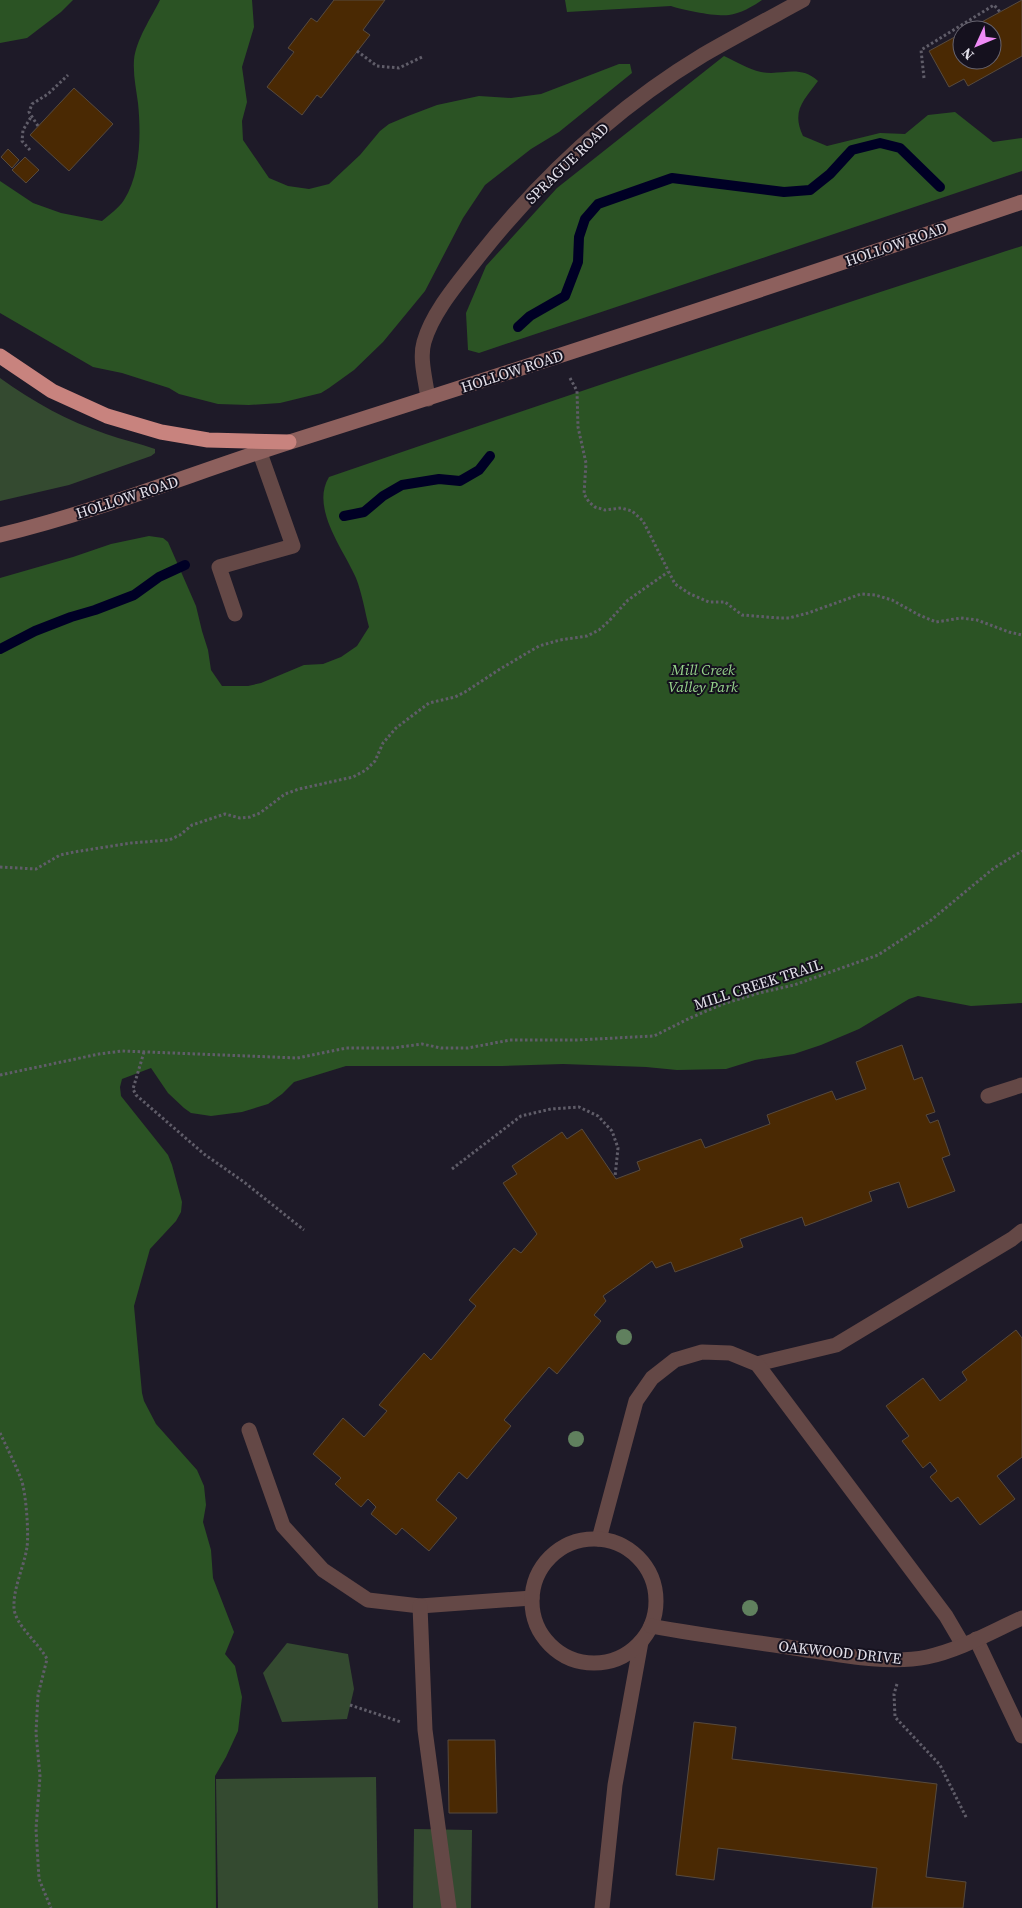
<svg xmlns="http://www.w3.org/2000/svg" width="1022" height="1908" font-family="'Source Serif 4',serif">
  <rect width="100%" height="100%" fill="#1e1a28"/>
  <g fill="#344a30">
    <path d="M0,378c33,24 68,43 106,56 16,6 33,9 49,15v4l-4,3 -82,29 -69,16z"/>
    <path d="M287,1643l61,11 6,35 -7,30 -65,3 -19,-49z"/>
    <path d="M376,1777l2,131h-160l-2,-129z"/>
    <path d="M414,1829l58,1 -1,78h-58z"/>
  </g>
  <g fill="#2b5324">
    <path d="M0,0h73l-12,12 -34,26 -27,5z"/>
    <path d="M160,0h92l2,27 -12,40 5,35 -5,19 1,19 26,38 19,8 21,3 20,-5 31,-29 20,-24 9,-7 19,-8 29,-11 42,-9 32,2 30,-4 78,-30h11l2,9 -73,59 -28,17 -46,36 -22,33 -38,73 -42,51 -29,28 -25,18 -8,5 -41,10 -31,2 -31,-1 -39,-10 -10,-6 -47,-15 -29,-6 -93,-54v-132l33,22 28,10 41,8c7,-6 17,-13 22,-21 17,-27 17,-67 14,-97 -2,-15 -5,-28 -4,-43 2,-20 17,-42 26,-60z"/>
    <path d="M565,0h197c-8,6 -23,14 -33,15 -12,2 -46,-5 -58,-9l-104,6z"/>
    <path d="M724,56c11,5 24,13 37,16 22,4 38,-8 57,9 -14,19 -27,30 -15,55l24,10 53,-13 25,1 23,-19 27,-3 38,30 29,-4v33l-543,182 -11,-3 -2,-37 20,-47 71,-78z"/>
    <path d="M1022,246v757l-51,3 -53,-10 -9,3 -50,30 -38,16 -27,9 -39,6 -29,9 -49,1 -31,-3 -83,-3 -61,2h-156l-52,16 -12,12 -14,10 -26,8 -31,4 -20,-3 -7,-5 -16,-15 -17,-25 -29,11 -2,8 1,9 47,59 4,10 10,37 -1,10 -5,9 -26,28 -16,57 8,87 2,8 12,23 41,46 7,16 2,19 -3,17 8,28 2,28 21,54 -9,22 10,12 7,31 -4,34 -12,26 -11,19 1,132h-216v-1330l73,-21 38,-13 38,-8 14,2 5,4 28,64 6,25 6,19 3,20 11,16h26l13,-3 43,-18 19,-1 18,-7 16,-11 12,-19c-4,-15 -7,-34 -13,-49 -12,-28 -46,-70 -27,-101 230,-79 461,-156 693,-231z"/>
  </g>
  <g fill="none" stroke-linecap="round" stroke-linejoin="round">
    <g stroke="#000025" stroke-width="10">
      <path d="M518,327l12,-11 35,-20 13,-34 1,-25 6,-18 13,-15 74,-26 112,14 26,-2 20,-16 22,-24 28,-7 20,5 40,39"/>
      <path d="M344,516l20,-4 19,-16 19,-11 37,-6 21,2 19,-11 11,-14"/>
      <path d="M0,649l35,-18 36,-14 24,-7 39,-15 25,-18 26,-12"/>
    </g>
  </g>
  <g fill="#4a2903" stroke="#574a3e">
    <path d="M334,0h51l-22,30 7,5 -49,63 -4,-3 -15,20 -35,-28 27,-35 -6,-4 23,-30 6,4z"/>
    <path d="M1022,0v56l-54,30 -4,-7 -15,8 -20,-36 33,-18v27h30v-30h-25z"/>
    <path d="M74,88l39,36 -44,47 -39,-36z"/>
    <path d="M8,149l11,11 -7,8 -11,-11z"/>
    <path d="M25,157l14,13 -13,13 -14,-13z"/>
    <path d="M902,1045l12,35 8,-3 13,35 -9,3 4,8 8,-3 12,35 -8,3 13,33 -47,17 -9,-26 -30,10 3,9 -67,25 -3,-9 -62,22 3,8 -68,25 -4,-10 -15,6 -4,-7 -49,35 3,5 -12,14 7,6 -44,53 -8,-7 -45,53 7,6 -44,53 -8,-7 -23,28 21,18 -28,33 -27,-23 -6,7 -25,-21 5,-7 -8,-8 -7,8 -26,-23 6,-6 -28,-24 30,-36 21,19 23,-26 -8,-6 45,-52 7,7 45,-54 -7,-6 45,-52 7,5 16,-19 -34,-51 14,-9 -5,-8 50,-34 5,7 15,-10 34,50 24,-9 -3,-8 64,-23 4,9 65,-24 -3,-9 65,-24 4,9 30,-11 -10,-27z"/>
    <path d="M1016,1330l6,8v119l-25,19 18,23 -35,26 -22,-28 -7,5 -21,-25 7,-6 -7,-9 -7,6 -21,-27 7,-5 -23,-30 37,-28 17,23 27,-21 -5,-8z"/>
    <path d="M694,1722l42,5 -4,32 205,25 -11,93 40,5 -3,26h-91l5,-40 -159,-20 -4,32 -38,-5z"/>
    <path d="M448,1740h47l2,73h-48z"/>
  </g>
  <g fill="none" stroke-linecap="round" stroke-linejoin="round">
    <g stroke="#605d69" stroke-width="3" stroke-dasharray="2.5 2.5" stroke-linecap="butt">
      <path d="M357,51l20,15 22,2 23,-11"/>
      <path d="M924,78l-3,-28 73,-45 6,7"/>
      <path d="M38,126l-9,-14 3,-8 16,-10 20,-19"/>
      <path d="M30,150l-8,-9 1,-11 8,-13"/>
      <path d="M570,378l7,13 1,36 8,36 -2,31 5,8 6,5 10,3 16,-2 11,3 11,10 32,63 15,10 19,8h16l17,13 37,3h10l19,-5 53,-19 14,1 17,5 27,15 17,7 25,-4 16,2 32,12 13,3"/>
      <path d="M0,867l36,2 24,-14 14,-3 57,-9 38,-3 11,-5 12,-10 33,-11 15,4 10,-1 10,-4 25,-19 14,-5 54,-12 13,-7 9,-9 8,-18 13,-15 33,-25 26,-6 10,-5 35,-23 39,-23 21,-6 27,-4 12,-6 10,-9 19,-21 40,-28"/>
      <path d="M144,1052l-11,37 3,6 68,59 40,28 60,48"/>
      <path d="M0,1075l99,-21 23,-3 175,7 49,-10h47l29,-4 19,4h27l42,-8h66l78,-4 36,-18 33,-14 36,-11 35,-8 84,-30 52,-34 64,-53 28,-17"/>
      <path d="M452,1169l69,-53 30,-7 28,-2 19,9 14,15 6,17 -3,29"/>
      <path d="M0,1433c7,15 15,30 21,46 5,12 8,55 6,68 -3,20 -14,41 -13,61 1,17 24,34 33,51l-9,36 -2,38 4,43 -4,53 3,50 12,29"/>
      <path d="M897,1684l-3,10 1,23 45,48 27,54"/>
      <path d="M350,1705l51,17"/>
    </g>
    <g stroke="#644846" stroke-width="15">
      <path d="M235,614l-16,-47 74,-21 -33,-93"/>
      <path d="M988,1096l34,-11"/>
      <path d="M757,1364l79,-19 176,-106 10,-8"/>
      <path d="M249,1430l34,96 40,44 45,30 52,6 112,-8"/>
      <path d="M599,1539l37,-138 16,-23 23,-18 27,-8 28,1 27,11 189,252 17,29"/>
      <path d="M420,1606l5,124 24,178"/>
      <path d="M976,1639l46,97"/>
      <path d="M602,1908l13,-123 26,-143"/>
    </g>
    <g stroke="#644846" stroke-width="15">
      <path d="M428,399c-2,-18 -9,-40 -4,-57 9,-31 35,-60 55,-86 62,-78 138,-149 224,-201 33,-19 67,-37 100,-55"/>
      <circle cx="594" cy="1601" r="62"/>
      <path d="M651,1626c48,9 96,15 143,22 41,6 93,17 133,9 33,-7 64,-25 95,-39"/>
    </g>
    <path stroke="#8d605d" stroke-width="15" d="M0,535c100,-24 195,-63 293,-94 244,-77 487,-157 729,-239"/>
    <path stroke="#c8837e" stroke-width="15" d="M0,356l52,35 55,25 54,16 47,8 81,2"/>
  </g>
  <g fill="#60805e">
    <circle cx="624" cy="1337" r="8"/>
    <circle cx="576" cy="1439" r="8"/>
    <circle cx="750" cy="1608" r="8"/>
  </g>
  <g text-anchor="middle" dominant-baseline="central" stroke-width="4" stroke-linejoin="round" paint-order="stroke">
    <g font-size="15" fill="#e3e0ea" stroke="#15111e">
      <text transform="translate(567 163) rotate(-44)">SPRAGUE ROAD</text>
      <text transform="translate(896 244) rotate(-19)">HOLLOW ROAD</text>
      <text transform="translate(512 371) rotate(-18)">HOLLOW ROAD</text>
      <text transform="translate(127 497) rotate(-18)">HOLLOW ROAD</text>
      <text transform="translate(758 984) rotate(-18)">MILL CREEK TRAIL</text>
      <text transform="translate(840 1652) rotate(6)">OAKWOOD DRIVE</text>
    </g>
    <g font-size="15" font-style="italic" fill="#96d38b" stroke="#15111e">
      <text x="703" y="669">Mill Creek<tspan x="703" dy="17">Valley Park</tspan></text>
    </g>
  </g>
  <g transform="translate(977 45) rotate(226)"><circle r="24" fill="#15111e" stroke="#676470"/>
  <path d="M0-4L9 19L0 12L-9 19Z" fill="#ef8bf6"/>
  <text y="-8" font-size="14" font-weight="bold" text-anchor="middle" fill="#e3e0ea">N</text>
  </g>
</svg>
